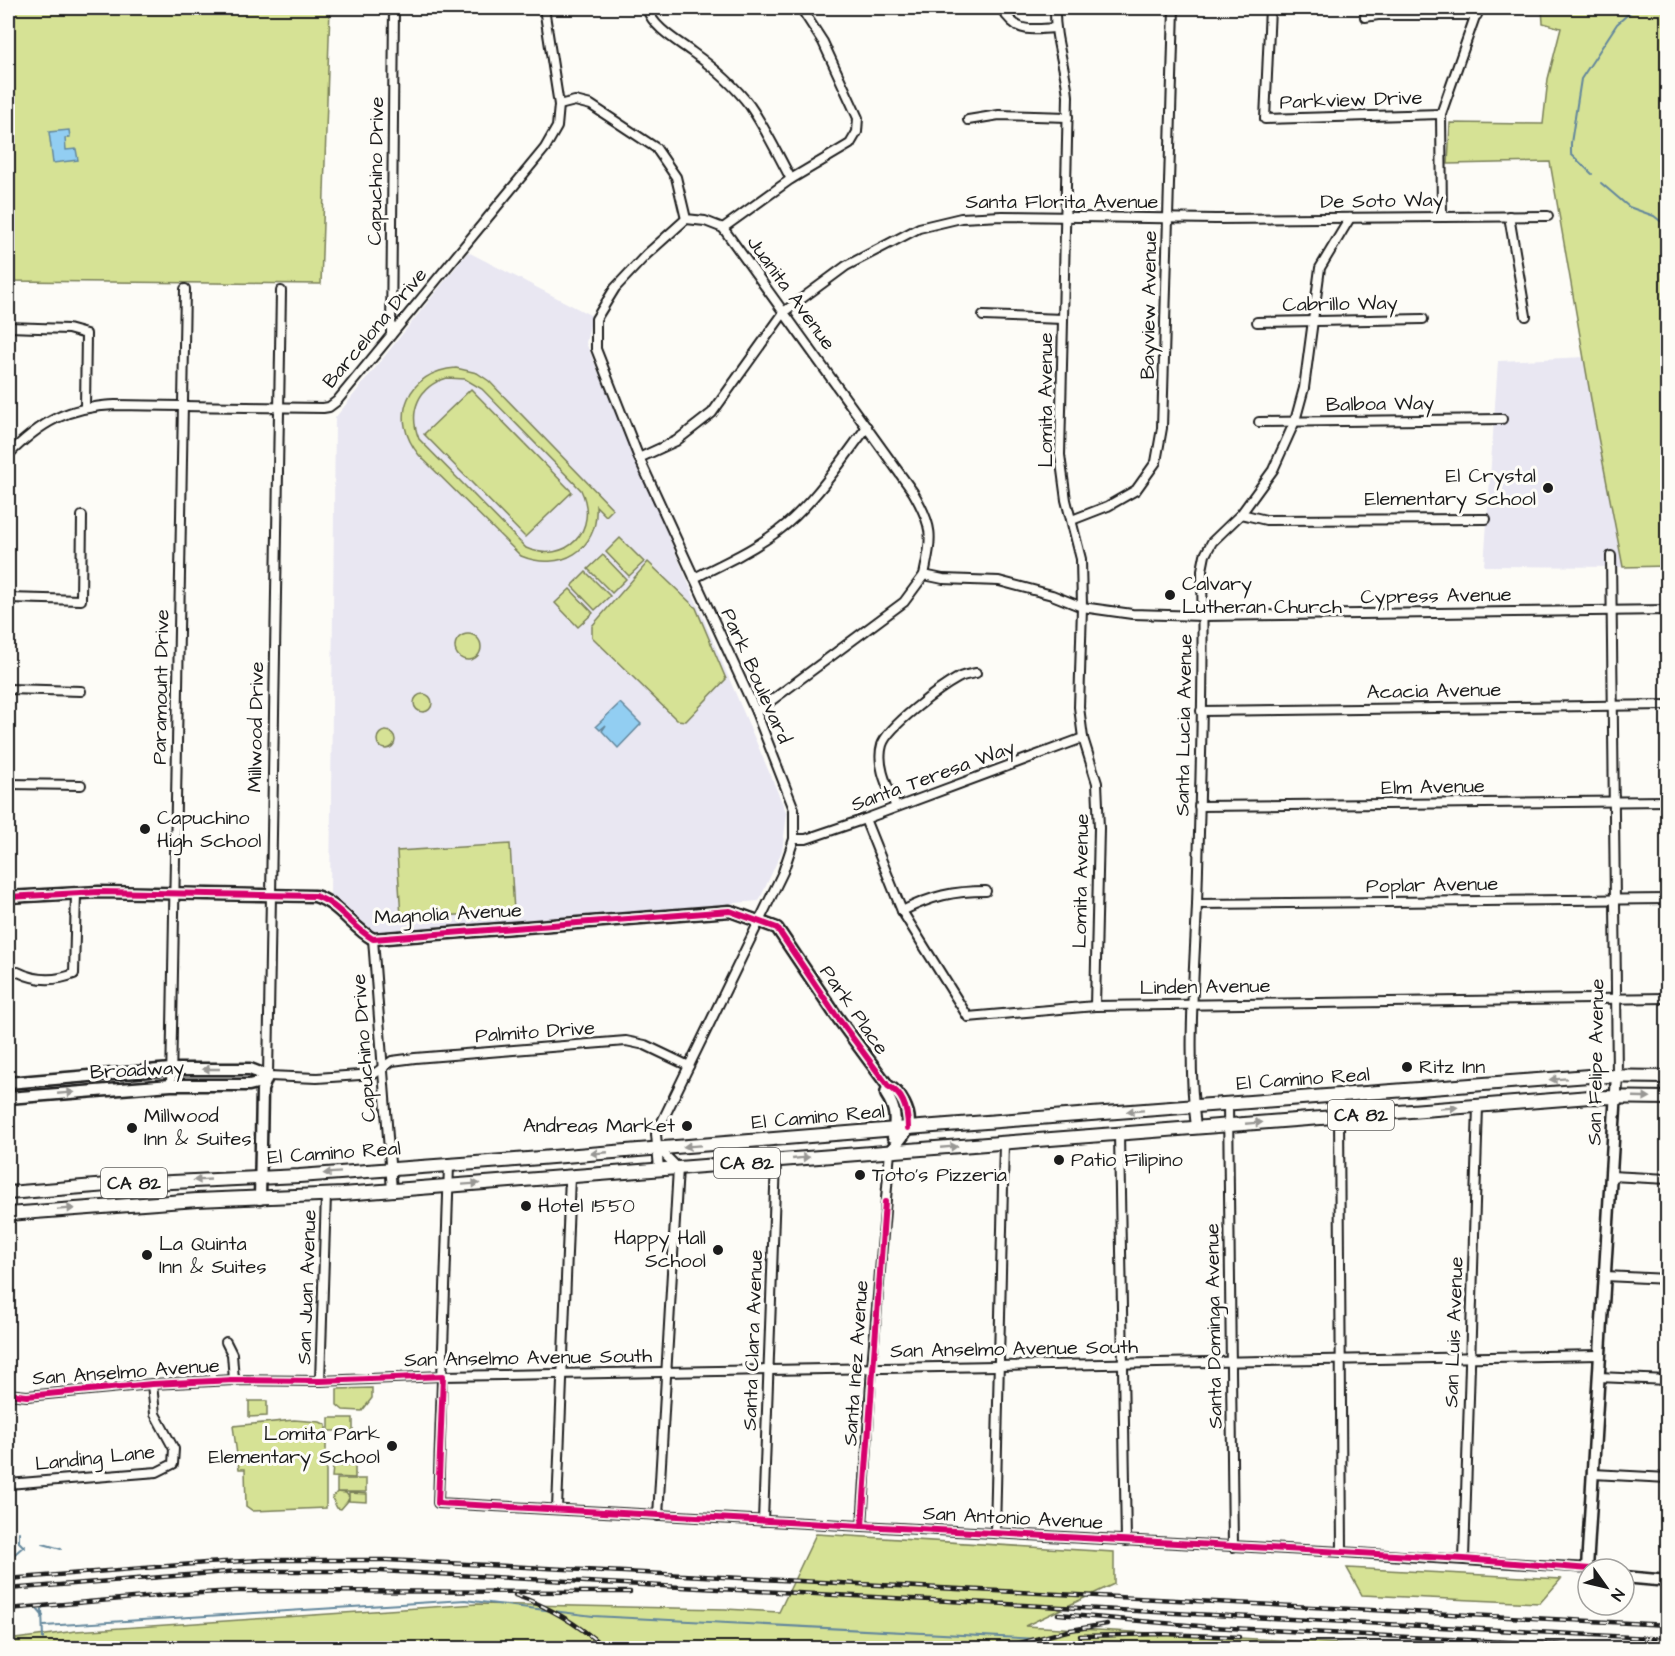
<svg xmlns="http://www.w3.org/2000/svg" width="1675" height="1656" font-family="'Architects Daughter',sans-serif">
  <rect width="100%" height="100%" fill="#fdfcf7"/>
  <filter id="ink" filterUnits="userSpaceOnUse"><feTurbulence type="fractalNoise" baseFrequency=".0167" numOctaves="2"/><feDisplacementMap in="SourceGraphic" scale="12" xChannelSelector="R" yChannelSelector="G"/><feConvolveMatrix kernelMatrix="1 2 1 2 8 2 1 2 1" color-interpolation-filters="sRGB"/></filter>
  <g filter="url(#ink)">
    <g fill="#e9e7f2">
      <path d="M468,252l124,64 -6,27 201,471 -5,37 -23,50 -384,32 -45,-37 5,-478z"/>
      <path d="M1585,357l8,54 30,156 -139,-1 14,-205z"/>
    </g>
    <g fill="#d6e295" stroke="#797f58" stroke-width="1.5" fill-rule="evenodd">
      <path d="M8,8h322l-9,276 -313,-3z"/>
      <path d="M1542,8h125v558l-44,1 -30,-156 -43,-249 -102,2 2,-41 93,1 5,-45 13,-51 -18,-5z"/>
      <path d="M456,368l21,5 12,8 124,128 -7,7 -10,-10c3,45 -36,66 -75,50l-102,-101c-31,-37 -11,-84 37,-87zM447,378l18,1 17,10 99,101c19,40 -15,75 -55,58l-107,-109c-11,-27 -1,-53 28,-61z"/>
      <path d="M471,389l101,103 -47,45 -101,-103z"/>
      <path d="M620,538l24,24 -15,14 -23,-24z"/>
      <path d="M603,555l23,24 -14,14 -24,-24z"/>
      <path d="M648,562l48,46 30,71 -40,42 -9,-1 -85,-83v-11z"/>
      <path d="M586,572l24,24 -15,14 -23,-24z"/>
      <path d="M570,589l23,24 -15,14 -23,-24z"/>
      <circle cx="468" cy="647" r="13"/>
      <circle cx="423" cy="703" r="9"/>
      <circle cx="386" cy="740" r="9"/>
      <path d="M510,844l4,68 -113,6 -4,-67z"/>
      <path d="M372,1388v10l-10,13 -19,-1 -6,-5v-16z"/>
      <path d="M249,1401h18v15l-18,1z"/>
      <rect x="329" y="1418" width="24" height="13"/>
      <path d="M294,1420l26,2 6,3v83l-73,3 -7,-5 -1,-37h-6l-6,-43z"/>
      <path d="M333,1466h22v12l-23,-1z"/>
      <path d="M337,1479h29v13h-29l9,1 3,4v-4l18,1v8l-18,-1v-3l-2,4 -6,7 -4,-1 -5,-10 5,-6z"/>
      <path d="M816,1534l298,18v32l-89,42 392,22h-1409v-8l68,-9 401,-27 248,5 54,3z"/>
      <path d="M1347,1568l214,11 -21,24 -178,-8z"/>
    </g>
    <g fill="#92cef2" stroke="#63879c" stroke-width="1.5">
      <path d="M69,130l1,7 -5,1 1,12 10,-1 2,11 -25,3 -4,-31z"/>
      <path d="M620,703l21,21 -23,24 -16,-17 4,-6 -6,5 -4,-4z"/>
    </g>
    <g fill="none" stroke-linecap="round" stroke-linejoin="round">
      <g stroke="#63879c" stroke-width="2">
        <path d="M1592,174l-21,-20v-11l10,-64 36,-55 18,-16"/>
        <path d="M1601,183l28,24 25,9 14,11"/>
        <path d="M19,1532v10l6,6"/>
        <path d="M43,1544l18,5"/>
        <path d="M8,1560l17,-15"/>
        <path d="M37,1609l6,7"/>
        <path d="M42,1609l1,30"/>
        <path d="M44,1626l421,-26 128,16 619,32"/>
      </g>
      <g stroke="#1c1c1c" stroke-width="12">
        <g id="street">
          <path d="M647,8c5,19 30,33 45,44 21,15 43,34 58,54 16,23 28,49 41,73"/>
          <path d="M1001,8c16,25 26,22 53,20"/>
          <path d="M1055,8c-1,31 10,56 13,88l-8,359 6,45 15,59 1,48 -3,100 4,31 14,45 2,45 -4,178"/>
          <path d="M1270,8l-5,111 176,-5"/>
          <path d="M1365,17l13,-2h99"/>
          <path d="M559,105l16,-4 16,4 65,43 20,29 10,42 19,2 18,7 190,264c21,36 19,44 11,83"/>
          <path d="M968,120l31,-5 69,2"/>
          <path d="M1442,216l-1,-102 37,-106"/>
          <path d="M1509,216l17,100"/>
          <path d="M723,228l68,-49 59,-35 7,-12 1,-14 -35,-76 -22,-34"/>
          <path d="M281,291l-13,785 49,2 57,-4 18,-13 23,-3 211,-17 19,4 44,21"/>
          <path d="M983,316l80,3"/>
          <path d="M1257,322l166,-3"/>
          <path d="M8,327l60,2 18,5 -1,73"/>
          <path d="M391,335l3,-327"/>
          <path d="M1259,422l243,-3"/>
          <path d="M8,455c33,-33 59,-48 107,-50l208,3 6,-1 8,-6 208,-253 12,-21 2,-22 -15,-97"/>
          <path d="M639,458l37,-17 36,-28 73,-102 61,-45 73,-38 42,-10 41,-2 214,3 332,-3"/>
          <path d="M1241,514l25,6 220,-1"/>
          <path d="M1072,520l36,-14 28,-16 20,-28 6,-34 12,-420"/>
          <path d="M1611,556l6,519"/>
          <path d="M694,578c29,-14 57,-27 84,-47 35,-26 63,-70 89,-104"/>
          <path d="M8,598l73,2 1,-84"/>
          <path d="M8,689l73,2"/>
          <path d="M1201,711l467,-6"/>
          <path d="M756,712l148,-110 20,-27 19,4 56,2 53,14 30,12 50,7 71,2 465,-6"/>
          <path d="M8,784l73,1"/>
          <path d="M1199,806l469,-5"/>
          <path d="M896,807c-8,-19 -20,-42 -14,-62 6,-19 58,-57 76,-67 5,-3 12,-4 18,-5"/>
          <path d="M865,819l37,92 66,106 127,-11 573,-8"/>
          <path d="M794,839h12l59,-20 218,-81"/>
          <path d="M1197,904l471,-5"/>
          <path d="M902,911c30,-15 51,-20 84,-20"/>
          <path d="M373,939l19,251"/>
          <path d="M18,972c18,9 38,9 56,2l2,-81"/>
          <path d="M171,1085l14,-796"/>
          <path d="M1228,1104l5,443"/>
          <path d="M1339,1116l3,436"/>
          <path d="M1196,1127c-9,-70 -2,-150 1,-222 3,-111 7,-224 5,-335l3,-15 7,-13 29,-28 32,-44 22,-49 9,-33 16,-120 30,-50"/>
          <path d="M1119,1134l7,407"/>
          <path d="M658,1148l20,20 -20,348"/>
          <path d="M449,1165l-11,338 904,49 245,16"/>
          <path d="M659,1169l-3,-35 127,-262 11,-33v-30l-38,-97 -117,-254 -43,-109v-30l19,-31 31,-33 40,-36"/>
          <path d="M1611,1176l57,3"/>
          <path d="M1605,1276l63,3"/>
          <path d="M226,1342l6,12 2,26"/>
          <path d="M1598,1377l70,3"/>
          <path d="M320,1381l6,-186"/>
          <path d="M8,1394l19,2 125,-12 82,-4 86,1 123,-5 1157,-21"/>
          <path d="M1593,1474l75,4"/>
          <path d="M8,1484l149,-12 16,-8 1,-15 -19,-35 -3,-30"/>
          <path d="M557,1509l13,-333"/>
          <path d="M763,1521l13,-360"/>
          <path d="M862,1526l10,-159 18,-216"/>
          <path d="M995,1533l9,-391"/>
          <path d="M1464,1559l14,-453"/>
        </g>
      </g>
      <g stroke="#1c1c1c" stroke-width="15">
        <g id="secondary">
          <path d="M8,897l91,-5 216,4c23,7 37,31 58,43l357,-28 47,17 58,86 53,72c12,6 24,27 20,41 -2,8 -13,18 -18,24"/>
          <path d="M8,1083l163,-14h79l18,7"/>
          <path d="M888,1086l-2,8c10,15 10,25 7,43"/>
          <path d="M8,1098l163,-13h78l8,-2 11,-7"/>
          <path d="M260,1199l2,-109 5,-13"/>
          <path d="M1590,1569l-3,-1 30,-493"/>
          <path d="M1624,1577l44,4"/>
        </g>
      </g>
      <g stroke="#1c1c1c" stroke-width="16">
        <g id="primary">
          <path d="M8,1193l100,-8 191,-9 204,-15 418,-34 668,-51 79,1"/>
          <path d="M8,1214l189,-14 146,-6 1247,-97 78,1"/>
        </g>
      </g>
      <use href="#street" stroke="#fdfcf7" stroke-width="8"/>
      <use href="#secondary" stroke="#fdfcf7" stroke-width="10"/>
      <use href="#primary" stroke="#fdfcf7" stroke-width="12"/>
      <g stroke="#1c1c1c" stroke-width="4.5">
        <g id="rail">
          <path d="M8,1579l198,-16 57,-3h124l1281,65"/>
          <path d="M8,1589l231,-18h141l1288,68"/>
          <path d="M515,1595c33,11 64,30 90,53"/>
          <path d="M8,1609l159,-14 69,-4 394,1"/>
          <path d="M1058,1614l153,13 413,21"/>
          <path d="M1080,1636l83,-2 76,3"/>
          <path d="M1001,1648l70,-18 36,-6"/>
        </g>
      </g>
      <use href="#rail" stroke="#fdfcf7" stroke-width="2" stroke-dasharray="7" stroke-linecap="butt"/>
      <g stroke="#fdfcf7" stroke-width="10">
        <g id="cycleway">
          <path d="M8,897l91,-5 216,4c23,7 37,31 58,43l357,-28 47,17 58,86 53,72c16,8 20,26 20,42"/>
          <path d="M8,1394l19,2 125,-12 82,-4 86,1 123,-5 -5,127 904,49 122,7 126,10"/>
          <path d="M862,1526l23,-324"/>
        </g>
      </g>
      <use href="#cycleway" stroke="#d6006c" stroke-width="6"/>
    </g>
    <defs><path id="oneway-solid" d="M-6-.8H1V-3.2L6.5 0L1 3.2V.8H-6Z" transform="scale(1.5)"/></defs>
    <g fill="#989794">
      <use href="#oneway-solid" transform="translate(211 1069) rotate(-180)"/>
      <use href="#oneway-solid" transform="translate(1558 1079) rotate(176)"/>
      <use href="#oneway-solid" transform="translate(66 1093) rotate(-5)"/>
      <use href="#oneway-solid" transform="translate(1642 1097) rotate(2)"/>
      <use href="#oneway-solid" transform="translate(1449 1108) rotate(-4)"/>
      <use href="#oneway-solid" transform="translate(1135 1111) rotate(176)"/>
      <use href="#oneway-solid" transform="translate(1254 1123) rotate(-5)"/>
      <use href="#oneway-solid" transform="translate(692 1146) rotate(176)"/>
      <use href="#oneway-solid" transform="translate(949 1147) rotate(-5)"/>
      <use href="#oneway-solid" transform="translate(599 1153) rotate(175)"/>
      <use href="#oneway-solid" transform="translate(801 1158) rotate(-6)"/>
      <use href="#oneway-solid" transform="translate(332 1173) rotate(176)"/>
      <use href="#oneway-solid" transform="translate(202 1180) rotate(177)"/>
      <use href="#oneway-solid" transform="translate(471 1184) rotate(-4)"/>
      <use href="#oneway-solid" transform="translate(66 1209) rotate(-4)"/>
    </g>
  </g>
  <g fill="#1c1c1c" stroke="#fdfcf7" stroke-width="2">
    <circle cx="1548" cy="488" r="6"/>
    <circle cx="1170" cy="595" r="6"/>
    <circle cx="145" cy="829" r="6"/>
    <circle cx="1407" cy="1067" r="6"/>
    <circle cx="687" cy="1126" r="6"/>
    <circle cx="132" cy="1128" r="6"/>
    <circle cx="1059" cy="1160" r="6"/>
    <circle cx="860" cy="1175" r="6"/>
    <circle cx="526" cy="1206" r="6"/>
    <circle cx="718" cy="1250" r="6"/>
    <circle cx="147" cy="1255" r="6"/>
    <circle cx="392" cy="1446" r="6"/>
  </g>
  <g text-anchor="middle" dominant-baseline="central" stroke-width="6" stroke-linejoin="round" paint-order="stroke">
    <g fill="#fdfcf7" stroke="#605f5e" stroke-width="1.5">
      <rect x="1328" y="1100" width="66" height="30" rx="4.5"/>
      <rect x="714" y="1148" width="66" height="30" rx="4.5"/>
      <rect x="101" y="1168" width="66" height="30" rx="4.5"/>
    </g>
    <g font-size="18" font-weight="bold" fill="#1c1c1c">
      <text x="1361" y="1115">CA 82</text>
      <text x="747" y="1163">CA 82</text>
      <text x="134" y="1183">CA 82</text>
    </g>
    <g font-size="20" fill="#1c1c1c" stroke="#fdfcf7">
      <text transform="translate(1351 100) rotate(-2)">Parkview Drive</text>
      <text transform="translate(376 171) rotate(-89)">Capuchino Drive</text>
      <text transform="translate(1382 201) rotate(-1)">De Soto Way</text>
      <text x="1062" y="202">Santa Florita Avenue</text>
      <text transform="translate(791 293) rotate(54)">Juanita Avenue</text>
      <text transform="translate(1340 304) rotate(-1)">Cabrillo Way</text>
      <text transform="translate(1149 305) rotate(-89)">Bayview Avenue</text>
      <text transform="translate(375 328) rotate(-50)">Barcelona Drive</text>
      <text transform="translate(1046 400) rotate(-90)">Lomita Avenue</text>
      <text transform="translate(1380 404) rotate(-1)">Balboa Way</text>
      <text transform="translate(1436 596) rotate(-1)">Cypress Avenue</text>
      <text transform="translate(756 676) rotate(66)">Park Boulevard</text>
      <text transform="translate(161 687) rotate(-89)">Paramount Drive</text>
      <text transform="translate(1434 691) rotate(-1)">Acacia Avenue</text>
      <text transform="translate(1184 725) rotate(-89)">Santa Lucia Avenue</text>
      <text transform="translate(256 727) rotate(-89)">Millwood Drive</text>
      <text transform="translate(933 776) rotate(-20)">Santa Teresa Way</text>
      <text transform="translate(1433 787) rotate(-1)">Elm Avenue</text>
      <text transform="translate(1081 881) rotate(-89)">Lomita Avenue</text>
      <text transform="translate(1432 885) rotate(-1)">Poplar Avenue</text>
      <text transform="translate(448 914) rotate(-3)">Magnolia Avenue</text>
      <text transform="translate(1205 987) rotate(-1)">Linden Avenue</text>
      <text transform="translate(854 1010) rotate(55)">Park Place</text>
      <text transform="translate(535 1032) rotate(-4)">Palmito Drive</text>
      <text transform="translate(364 1048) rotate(-94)">Capuchino Drive</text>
      <text transform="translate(1596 1062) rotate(-89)">San Felipe Avenue</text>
      <text transform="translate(137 1070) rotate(-3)">Broadway</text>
      <text transform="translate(1303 1079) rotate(-4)">El Camino Real</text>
      <text transform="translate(818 1117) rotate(-5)">El Camino Real</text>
      <text transform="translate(334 1153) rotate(-4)">El Camino Real</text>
      <text transform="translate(307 1287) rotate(-88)">San Juan Avenue</text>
      <text transform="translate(1214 1326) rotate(-91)">Santa Dominga Avenue</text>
      <text transform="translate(1454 1332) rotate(-88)">San Luis Avenue</text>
      <text transform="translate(753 1340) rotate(-88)">Santa Clara Avenue</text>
      <text transform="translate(1014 1349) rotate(-1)">San Anselmo Avenue South</text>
      <text transform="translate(528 1358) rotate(-1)">San Anselmo Avenue South</text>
      <text transform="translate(856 1363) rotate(-86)">Santa Inez Avenue</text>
      <text transform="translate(126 1372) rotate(-4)">San Anselmo Avenue</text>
      <text transform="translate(95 1458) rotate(-6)">Landing Lane</text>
      <text transform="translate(1013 1518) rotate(3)">San Antonio Avenue</text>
    </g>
    <g font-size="20" fill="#1c1c1c" stroke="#fdfcf7" text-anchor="start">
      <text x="1536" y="476" text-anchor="end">El Crystal<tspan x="1536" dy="23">Elementary School</tspan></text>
      <text x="1182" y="584">Calvary<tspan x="1182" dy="23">Lutheran Church</tspan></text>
      <text x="157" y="818">Capuchino<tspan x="157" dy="23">High School</tspan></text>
      <text x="1419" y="1067">Ritz Inn</text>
      <text x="144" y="1116">Millwood<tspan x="144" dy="23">Inn &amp; Suites</tspan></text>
      <text x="675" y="1126" text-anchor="end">Andreas Market</text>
      <text x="1071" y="1160">Patio Filipino</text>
      <text x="872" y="1175">Toto's Pizzeria</text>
      <text x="538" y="1206">Hotel 1550</text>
      <text x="706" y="1238" text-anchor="end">Happy Hall<tspan x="706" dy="23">School</tspan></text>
      <text x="159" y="1244">La Quinta<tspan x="159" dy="23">Inn &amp; Suites</tspan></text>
      <text x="380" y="1434" text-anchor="end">Lomita Park<tspan x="380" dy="23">Elementary School</tspan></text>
    </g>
  </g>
  <rect width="1675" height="1656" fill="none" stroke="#fdfcf7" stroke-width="30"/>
  <rect x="15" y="15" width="1645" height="1626" fill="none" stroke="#1c1c1c" stroke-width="2" filter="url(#ink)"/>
  <g transform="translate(1606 1587) rotate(124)"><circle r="28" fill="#fdfcf7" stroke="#a3a29f" stroke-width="1.5"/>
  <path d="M0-4.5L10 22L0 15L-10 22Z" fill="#1c1c1c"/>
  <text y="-9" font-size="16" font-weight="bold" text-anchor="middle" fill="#1c1c1c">N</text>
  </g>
</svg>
